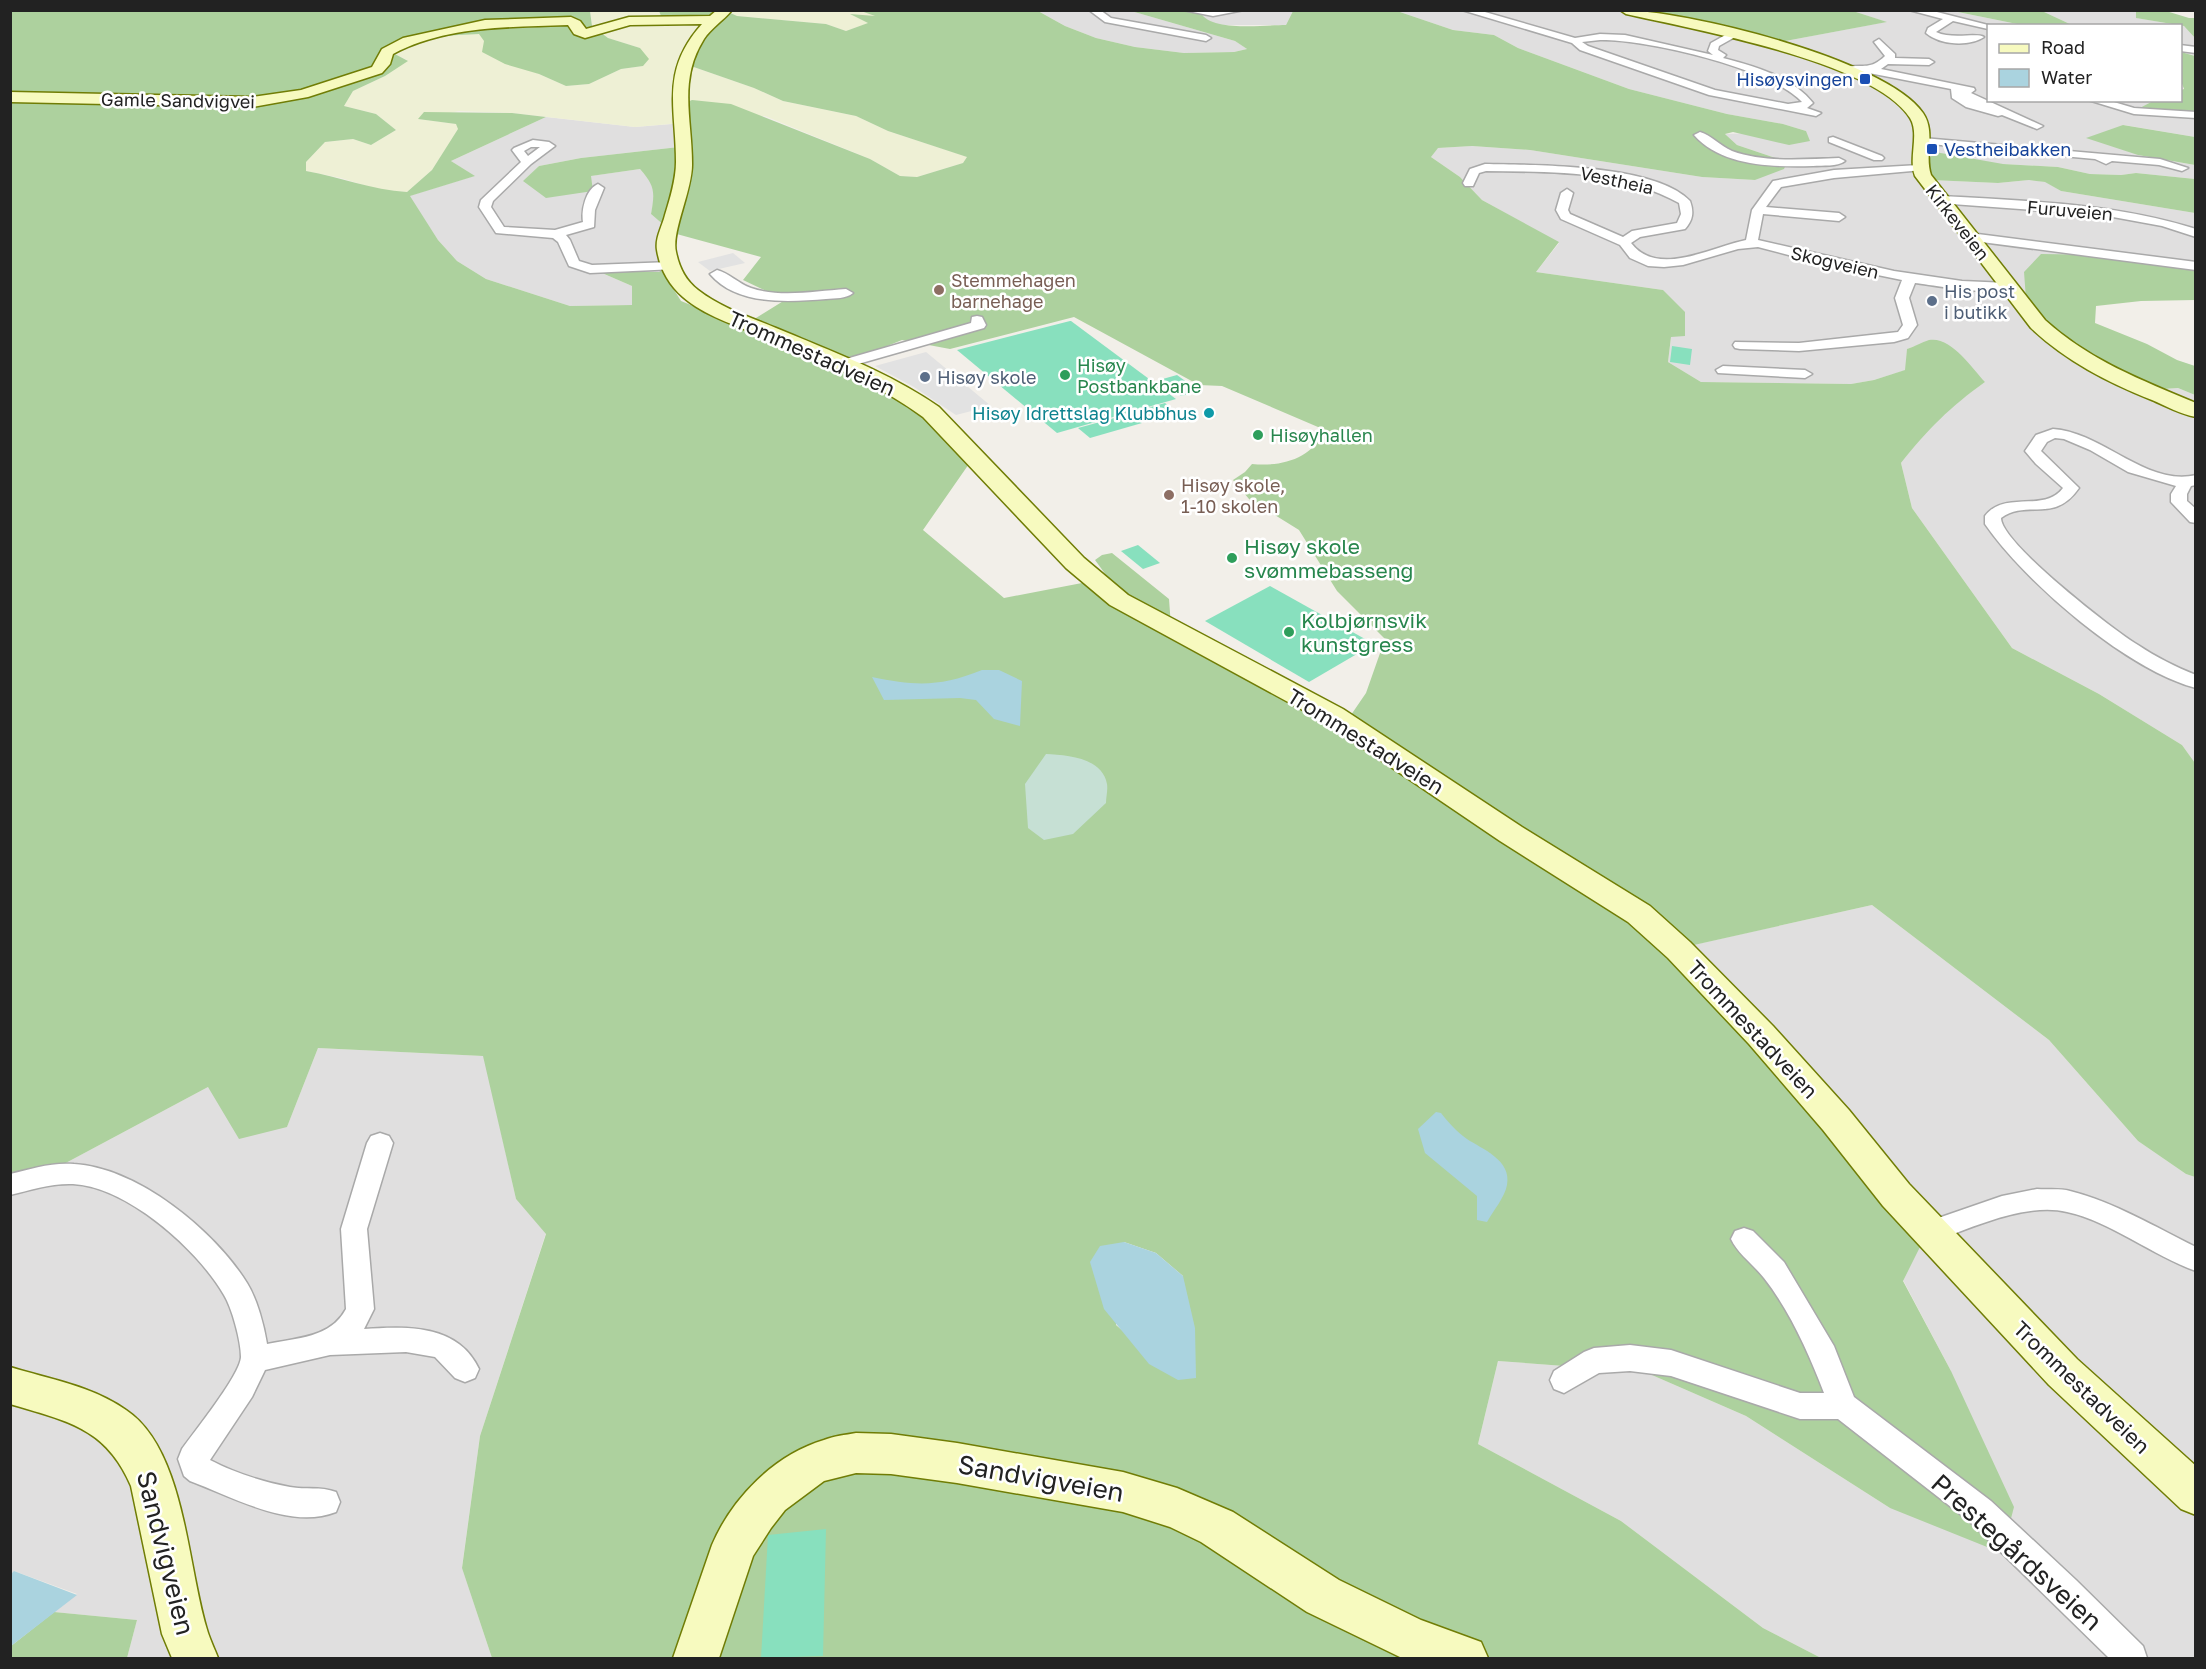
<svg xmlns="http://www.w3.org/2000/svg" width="2206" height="1669" font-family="'Golos Text',sans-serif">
  <rect width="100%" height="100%" fill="#f2efe9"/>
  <g fill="#e0dfdf">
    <path d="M1206,10l87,1 -7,14h-70l-11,-6 -4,-6z"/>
    <path d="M1038,11h93l104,30 12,8 -13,3 -50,1 -49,-6 -39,-9 -31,-12z"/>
    <path d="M1397,11h232l102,23 49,8 106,-20 -33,-11h100l69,14 -34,1v74l165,1 -14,8 56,5v23l-71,-12 14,30 57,10v14l-59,-6 -15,2 -31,-1 -32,-7 -55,-3 -72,16 67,3 31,-3 17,2 15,9 134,22v54l-171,6 139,116 15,-1 17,7v368l-13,-18 -83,-51 -87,-46 -100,-140 -11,-45 22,-29 29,-28 33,-24 -70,-36 -8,3 -1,21 -32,10 -23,4 -150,-2 -33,-20 3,-25 -8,-47 -127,-18 23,-29 -77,-43 -22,-23 -29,-20 6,-9 35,-2 58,4 172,27 53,3 32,-18 -50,-17 -12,-11 81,-3 -23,-7 -56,-10 -98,-25 -111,-41 -24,-13 -41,-5z"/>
    <path d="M2042,11h94l1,7 47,8 11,12v18l-14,-4 -1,-26 -108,-1z"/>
    <path d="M546,117l89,10 50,-4 3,23 -107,12 -42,8 -15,15 69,9 -3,-14 50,-7 10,12 5,13 -4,20 22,19 2,26 -16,13 -62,-1 35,15v19l-62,1 -84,-27 -29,-18 -19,-21 -29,-44 65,-20 -23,-15z"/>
    <path d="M1872,905l177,135 89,101 48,33 9,3v481h-374l-58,-30 -142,-107 -143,-77 20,-83 147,11 101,44 144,92 61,-137 -48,-91 -219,-333z"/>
    <path d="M318,1048l166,8 32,143 30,34 -66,203 -18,131 30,91h-365l10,-38 -83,-8 23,-18 -63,-23 -3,4v-389l36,-13 161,-86 79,40z"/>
  </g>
  <g fill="#eef0d5">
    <path d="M590,10l69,1 2,5 42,3 5,4 -20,42 66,23 29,13 73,15 32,15 80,26 -5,6 -46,14 -17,-1 -30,-17 -105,-43 -130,11 -123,-14 -53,-2 -40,8 37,5 3,5 -27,41 -25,22 -27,-2 -39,-12 -35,-7v-9l19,-20 28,-3 18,6 25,-15 -20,-16 -32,-8 9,-15 32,-15 22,-16 -14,-7 8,-7 45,-10 34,-3 4,8 55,33 27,12 23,-2 32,-15 22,-3 -3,-18 -32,-10 -16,-13z"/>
    <path d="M726,10h135l17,7 -26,-2 17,8 -23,8 -20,-7 -90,-8z"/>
  </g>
  <g fill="#add19e" fill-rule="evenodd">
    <path d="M10,11h580l2,15 16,12 32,10 9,11 -6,7 -22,3 -32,15 -23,2 -27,-12 -34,-10 -23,-12 2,-11 -5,-7c-24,1 -67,2 -86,19l15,8 -23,15 -32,15 -9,15 32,8 20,16 -25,15 -18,-6 -28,3 -19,20v9c34,6 66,19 101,21l25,-22 26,-41 -2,-5 -38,-5 6,-7 88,1 34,4 -95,44 24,15 -65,20 28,44 19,21 29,18 84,27 62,-1v-19l-37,-16 64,2 16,-13 -9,18 15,24 32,13 43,4 29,-18 -42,-20 18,-23 -88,-24 -22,-19c4,-22 4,-28 -11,-45l-49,7 2,15 -47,7 -23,-17 16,-15 42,-8 107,-12 -7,-41 11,-5 39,4 139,55 30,17 17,1 46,-14 4,-6 -79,-26 -32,-15 -73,-15 -29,-13 -66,-23 20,-43 -6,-3 -41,-3 -2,-5h67l11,5 89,8 20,7 22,-8 -18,-9 25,2 -14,-5h177l27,15 31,12 39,9 49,6 50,-1 13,-3 -12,-8 -104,-30h75l-5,2c10,19 65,12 85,12l7,-14h104l56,19 41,5 24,13 111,41 98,25 56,10 23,7 4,10 -21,4 -56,-13 -8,2 12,11 50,17 -3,7 -29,11 -53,-3 -172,-27 -58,-4 -34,2 -7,9 29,20 22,23 77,42 -23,30 127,18 22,22v24l-14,1 -3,25 33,20 150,2 23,-4 31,-10 2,-21c7,-2 15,-7 22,-9 22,-4 43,28 56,42 -35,25 -57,47 -84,81l11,45 100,140 87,46 83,51 13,18v414l-9,-3 -48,-33 -89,-101 -177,-135 -187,42 243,284 -25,50 48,90 63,136 -12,46 -112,-45 -144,-92 -101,-44 -147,-11 -20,83 143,77 142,107 58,30h-1329l-30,-90 18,-132 66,-202 -30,-35 -33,-143 -165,-8 -31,79 -48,12 -31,-52 -161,86 -36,13zM1074,317l125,68 23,1 103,44c-13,29 -44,37 -73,34l-7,8 -12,8 16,19 50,31 38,61 48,48 -19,54 -26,38 -168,-91 -3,-41 -57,-46 -10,2 -7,5 11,15 -24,8 -78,15 -81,-68 48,-69 -32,-34 -96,-67 17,-3 42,-17 48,9zM1124,1242l32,11 27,23 -59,56 -8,-7z"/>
    <path d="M1629,11h224l34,11 -107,20 -49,-8z"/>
    <path d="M1953,11h89l30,14h-50z"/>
    <path d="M2136,11h30l23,7h6v20l-11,-12 -48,-8z"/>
    <path d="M2181,52l14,4 1,58 -58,-5 15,-8 27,-1 1,-10 3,-1 -3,-8z"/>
    <path d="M2123,125l72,12v28l-57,-10 -52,-17z"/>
    <path d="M1935,152l68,12 55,3 32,7 31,1 15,-2 59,6v34l-134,-22 -16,-9 -16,-2 -31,3 -67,-3 -5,-18z"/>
    <path d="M2041,254l65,1 89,12v33l-54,1 -45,5 -1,17 52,21 30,16 18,6v29l-17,-7 -15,1 -73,-31 -34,-25 -30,-34 -2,-27z"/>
    <path d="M54,1612l83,8 -10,38h-116v-12z"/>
  </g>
  <path fill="#c6e0d4" d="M1046,754c20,1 56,3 61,30 1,6 -1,13 -1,19l-33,31 -29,6 -16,-12 -3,-44z"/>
  <g fill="#88e0be">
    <path d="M1070,321h1l105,78 -119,34 -100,-83z"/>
    <path d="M1672,346l20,3 -2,16 -20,-3z"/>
    <path d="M1177,375l22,16 -18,5 -22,-16z"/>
    <path d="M1165,403l10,8 -32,9 -10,-8z"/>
    <path d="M1129,414l13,9 -52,15 -12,-10z"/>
    <path d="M1138,545l22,18 -17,6 -22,-18z"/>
    <path d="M1270,586l104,58 -65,38 -104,-61z"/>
    <path d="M826,1529l-3,127 -62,2 7,-123z"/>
  </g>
  <g fill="#e2e2e2">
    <path d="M733,253l12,10 -35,8 -12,-9z"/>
    <path d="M926,352l65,54 -35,9 -42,-28 -39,-21z"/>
  </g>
  <g fill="#aad3df">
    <path d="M982,670h17l23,11 -2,45 -26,-7 -18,-19 -16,-2 -76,2 -12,-23c44,9 68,10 110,-7z"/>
    <path d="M1436,1112l5,1c8,10 15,18 26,26 15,10 45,21 40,46 -2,12 -14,26 -20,37l-10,-2v-24l-52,-43 -7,-24z"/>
    <path d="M1124,1242l32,11 27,23 12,52 1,50 -18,2 -29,-16 -45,-55 -14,-47 10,-16z"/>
    <path d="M14,1571l63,24 -66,51 -1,-71z"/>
  </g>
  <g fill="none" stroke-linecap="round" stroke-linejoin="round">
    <g stroke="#a9a9a9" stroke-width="3">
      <g id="street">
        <path d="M1089,10h11l11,8 95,17 5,3 -5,3 -101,-19z"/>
        <path d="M1183,10h61l-31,6z"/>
        <path d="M1462,10h16l97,28 25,-4 25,1 88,20 -5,-4 3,-8 18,-10h6v4l-16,9 -1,4 8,5 -3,3c31,8 70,19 90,45l-6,5 14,5 -5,3 -107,-21 -129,-45 -8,-7zM1600,40c46,-1 171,28 202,62l-14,2 -73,-14 -127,-44 -6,-4z"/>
        <path d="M1909,10h20l63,16h-4v3l-35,-8 -17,11c17,8 41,0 48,5 -15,10 -44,8 -58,-4l2,-5 15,-9z"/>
        <path d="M1879,39l16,15v4l34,1 5,3 -5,3 -41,-1 -7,5 93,19 1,2 -4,3 72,33 -6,3 -35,-14 -4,1 -32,-9 -14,-9 -1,-9 -82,-16 -23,-2v-4c19,-3 24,3 39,-11l-11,-14z"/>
        <path d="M2180,45l16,2v6l-16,-2z"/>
        <path d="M2088,100h19l27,8 62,4v6l-62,-4z"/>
        <path d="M1700,132c11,3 20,14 32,19 33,12 73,8 107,7l6,3c-8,6 -22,4 -32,5 -39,1 -91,1 -119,-31z"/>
        <path d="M1833,137l49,19 2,2 -2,2h-8l-45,-18v-4z"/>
        <path d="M1923,138l237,21 28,9 -6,3 -23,-6 -47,-4 -6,3 -11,-5 -176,-16 -2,-2z"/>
        <path d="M533,140l16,2 6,4 -24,18 -38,37 -2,6 13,20 51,3 28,-8c-2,-12 3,-33 15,-38l6,4 -9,22 -1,17 -28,8 4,5 9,21 13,4 79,-3 5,1 1,3 -1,3 -86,4 -21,-7 -11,-24 -5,-4 -57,-5 -17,-26 2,-7 40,-38 -9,-12 2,-2zM531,147h9l-12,9 -4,-5z"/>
        <path d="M1485,164c50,1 170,0 205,37 4,11 3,19 -5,28l-45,8 -9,6c27,35 80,4 115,-3l6,-30 21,-29 61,-11 85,-5 4,1v4l-89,8 -53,9 -15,20 73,6 6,4 -6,4 -76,-7 -5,26 136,31 68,10 46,2 7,4c-12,11 -82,-2 -100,-4l-6,15 8,27 -9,13 -14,4 -95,9 -59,-2 -5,-1 -2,-3 2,-3 64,1 99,-11 5,-7 -8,-27 7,-18 -83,-17 -61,-16 -20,2 -55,16 -19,2 -16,-1 -18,-8 -10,-13 -59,-26 -5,-9 5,-17 6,-4 6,4 -5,17 2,4 53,23 9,-6 45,-8 4,-9 -2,-11c-60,-33 -126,-31 -193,-32l-7,2 -6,13h-8l-2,-3 7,-14z"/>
        <path d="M1942,196c86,5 171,7 254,33v8l-34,-11 -60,-11 -164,-12v-6z"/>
        <path d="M1970,233l226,29v8l-230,-30 -2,-3 2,-3z"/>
        <path d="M717,270c12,3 22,14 34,18 29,10 65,3 95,1l7,4c-7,6 -18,5 -27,6 -37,3 -89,7 -116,-25z"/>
        <path d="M977,316l5,1 4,8 -2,3 -140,40 -7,-4 2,-3 132,-38 1,-6z"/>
        <path d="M1723,366l82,4 7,4 -7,4 -87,-5 -2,-3z"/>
        <path d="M2053,429c49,3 94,58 143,46v10l-5,1 -4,8v7l9,8v14l-6,-1 -19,-20v-8l5,-8 -48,-14 -38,-22 -26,-11 -9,-1 -8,4 -6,9 38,37c-25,36 -51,11 -78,30 0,25 112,112 137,127 18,12 38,22 58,30v13c-69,-18 -171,-106 -211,-164v-8c19,-26 60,-3 78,-28l-27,-24 -11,-13 11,-16z"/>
        <path d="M380,1133l9,3 4,7 -26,86 7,80 -10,20c43,-3 94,-5 115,40l-4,9 -10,4 -10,-4 -20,-21 -29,-5 -76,3 -65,15 -13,27 -42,63c23,12 53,22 80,27 16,3 30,-1 46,5l4,10 -4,10c-46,18 -103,-15 -146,-31l-6,-5 -6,-17 4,-10c13,-18 58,-74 59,-92 0,-16 -9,-49 -17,-62 -26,-45 -96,-108 -151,-111 -20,-1 -43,6 -63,11v-21c20,-5 43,-12 64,-10 64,4 140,66 173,119 10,16 17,42 20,61 29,-6 64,-6 79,-35l-5,-80 26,-86 4,-7z"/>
        <path d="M2037,1189c11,1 23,-1 33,2 44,11 85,36 126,56v24c-43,-15 -86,-50 -129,-59 -42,-10 -98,17 -137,31l-9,-3 -4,-8 4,-8 81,-28z"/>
        <path d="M1744,1228l9,3 31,31 50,84 20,51 137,104 85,79 67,66 4,12h-38l-140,-137 -131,-102h-38l-129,-43 -41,-5 -31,2 -35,20 -10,-4 -4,-9 4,-9 30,-19 10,-4 36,-3 41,5 129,43h24c-15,-39 -34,-82 -60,-115 -11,-14 -26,-24 -33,-39l4,-8z"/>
      </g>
    </g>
    <g stroke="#707d05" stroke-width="3">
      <g id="secondary">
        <path d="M717,10h15c-9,11 -21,18 -28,29 -26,41 -12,80 -12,124 1,26 -21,69 -16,89 3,15 9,28 22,38 23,18 52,27 78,38 55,23 113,44 163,79l145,151 44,37 215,114 179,118 128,79 40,36 83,84 76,84 60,74 168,175 119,107v49l-15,-6 -132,-124 -166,-179 -60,-76 -74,-86 -81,-86 -40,-36 -128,-81 -177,-120 -213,-116 -44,-37 -143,-151c-49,-36 -107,-58 -162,-81 -26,-11 -56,-20 -78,-39 -14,-12 -23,-28 -26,-47 -2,-12 5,-23 8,-35 5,-16 11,-36 11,-53 0,-55 -16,-91 26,-138l-72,1 -45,13 -11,-4 -6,-9c-59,2 -122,1 -175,29l-3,10 -8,9 -74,24 -55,10 -243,-5v-10l243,5 48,-7 71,-23 10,-18 21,-11 82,-18 86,-3 9,4 6,8 43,-12 81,-1z"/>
        <path d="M1620,10c64,0 266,49 303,103 13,19 1,42 8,62l114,145c44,40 96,60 151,83v14c-16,-3 -30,-11 -44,-17 -45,-18 -86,-39 -121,-72l-116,-152c-7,-18 5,-42 -5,-58 -36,-57 -218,-89 -284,-104z"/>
        <path d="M10,1367c39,12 82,19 116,43 60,40 61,159 82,223 3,9 7,17 10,25h-46l-10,-24 -31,-148c-25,-59 -65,-65 -121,-82z"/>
        <path d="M856,1433l35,1 66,9 166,29 54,16 56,24 106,68 82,40 60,22 7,16h-86l-95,-46 -106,-70 -31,-15 -47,-15 -166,-29 -66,-9 -35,-1 -32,8 -39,29 -14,18 -18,28 -34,102h-46l39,-113c20,-47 62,-90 112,-105 10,-4 21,-5 32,-7z"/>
      </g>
    </g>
    <use href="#street" fill="#fff" fill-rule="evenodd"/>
    <use href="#secondary" fill="#f7fabf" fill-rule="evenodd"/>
  </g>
  <g fill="#1a4fb4" stroke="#fff" stroke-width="2">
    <rect x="1859" y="73" width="12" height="12" rx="3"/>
    <rect x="1926" y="143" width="12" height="12" rx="3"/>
  </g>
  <g fill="#8d6e63" stroke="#fff" stroke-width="2">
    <circle cx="939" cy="290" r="6"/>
    <circle cx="1169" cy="495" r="6"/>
  </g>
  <g fill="#5c6f8a" stroke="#fff" stroke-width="2">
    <circle cx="1932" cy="301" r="6"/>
    <circle cx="925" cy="377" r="6"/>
  </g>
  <g fill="#2e9e5b" stroke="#fff" stroke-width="2">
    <circle cx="1065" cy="375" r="6"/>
    <circle cx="1258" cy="435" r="6"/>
    <circle cx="1232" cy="558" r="6"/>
    <circle cx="1289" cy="632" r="6"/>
  </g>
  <circle fill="#0f9aa8" stroke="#fff" stroke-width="2" cx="1209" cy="413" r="6"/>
  <g text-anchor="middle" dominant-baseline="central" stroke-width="5" stroke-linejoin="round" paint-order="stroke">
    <g font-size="18" fill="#164399" stroke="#fff" text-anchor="end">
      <text x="1853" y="79">Hisøysvingen</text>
      <text x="1944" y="149" text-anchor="start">Vestheibakken</text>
    </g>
    <g font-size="18" fill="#222" stroke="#fff">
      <text transform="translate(178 100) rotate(1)">Gamle Sandvigvei</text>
      <text transform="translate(1617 180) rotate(12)">Vestheia</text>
      <text transform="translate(2070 210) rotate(5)">Furuveien</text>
      <text transform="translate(1958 222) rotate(52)">Kirkeveien</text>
      <text transform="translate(1835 262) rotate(13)">Skogveien</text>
    </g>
    <g font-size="18" fill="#785e54" stroke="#fff" text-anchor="start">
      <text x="951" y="280">Stemmehagen<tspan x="951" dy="21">barnehage</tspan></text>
      <text x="1181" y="485">Hisøy skole,<tspan x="1181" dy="21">1-10 skolen</tspan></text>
    </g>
    <g font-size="18" fill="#4e5e75" stroke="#fff" text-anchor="start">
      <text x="1944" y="291">His post<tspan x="1944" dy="21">i butikk</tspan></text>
      <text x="937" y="377">Hisøy skole</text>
    </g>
    <g font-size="18" fill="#27864d" stroke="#fff" text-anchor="start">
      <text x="1077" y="365">Hisøy<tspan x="1077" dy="21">Postbankbane</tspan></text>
      <text x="1270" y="435">Hisøyhallen</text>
    </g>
    <g font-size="18" fill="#0d838f" stroke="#fff" text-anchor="end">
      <text x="1197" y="413">Hisøy Idrettslag Klubbhus</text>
    </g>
    <g font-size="21" fill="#222" stroke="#fff">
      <text transform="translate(812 353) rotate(24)">Trommestadveien</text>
      <text transform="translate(1366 741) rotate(32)">Trommestadveien</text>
      <text transform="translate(1753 1029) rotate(47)">Trommestadveien</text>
      <text transform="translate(2082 1387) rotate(44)">Trommestadveien</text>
    </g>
    <g font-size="21" fill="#27864d" stroke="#fff" text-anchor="start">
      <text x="1244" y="546">Hisøy skole<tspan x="1244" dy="24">svømmebasseng</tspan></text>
      <text x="1301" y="620">Kolbjørnsvik<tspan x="1301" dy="24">kunstgress</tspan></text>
    </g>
    <g font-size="26" fill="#222" stroke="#fff">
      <text transform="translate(1041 1478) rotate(10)">Sandvigveien</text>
      <text transform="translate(2017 1552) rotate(42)">Prestegårdsveien</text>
      <text transform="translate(166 1553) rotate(76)">Sandvigveien</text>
    </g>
  </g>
  <rect width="2206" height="1669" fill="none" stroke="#222222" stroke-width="24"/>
  <rect x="1987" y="24" width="195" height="78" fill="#ffffff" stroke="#a7a7a7" stroke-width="1.5"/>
  <rect x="1999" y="44" width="30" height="9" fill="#f7fabf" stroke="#a7a7a7" stroke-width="1.5"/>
  <text x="2041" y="54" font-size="18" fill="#222222">Road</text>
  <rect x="1999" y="69" width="30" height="18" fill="#aad3df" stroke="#a7a7a7" stroke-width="1.5"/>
  <text x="2041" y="84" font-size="18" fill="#222222">Water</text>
</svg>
